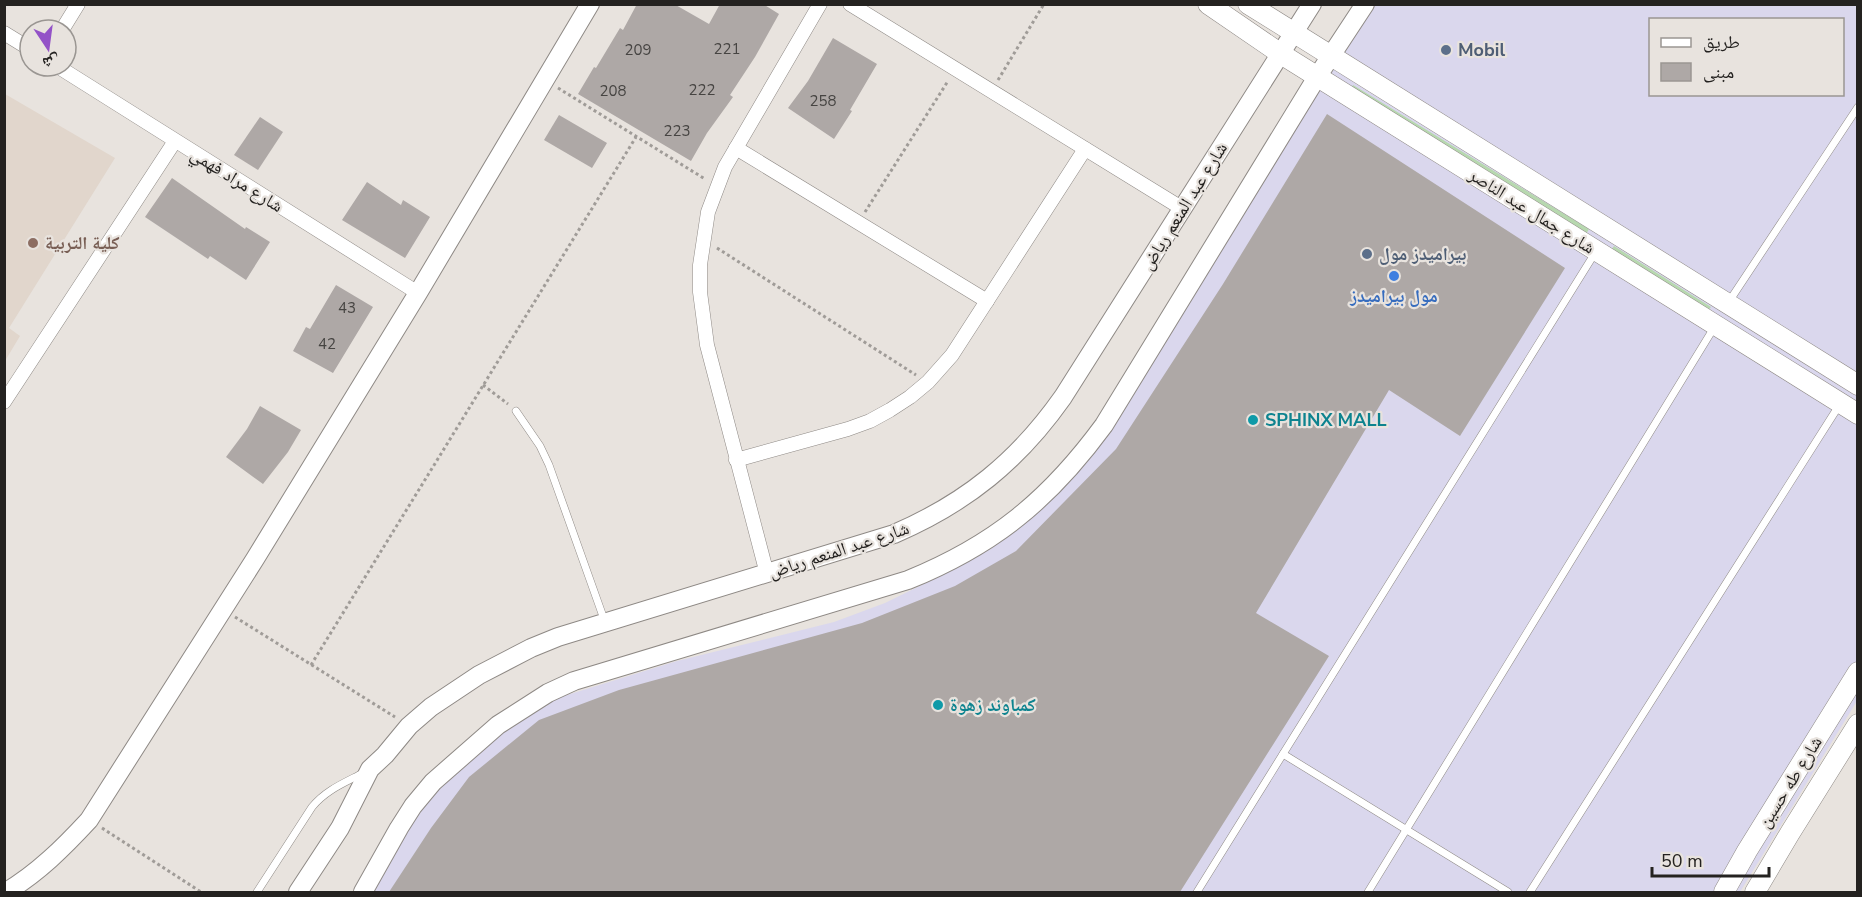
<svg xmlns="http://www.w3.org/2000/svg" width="1862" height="897" font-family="'Nunito Sans','Noto Naskh Arabic',sans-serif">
  <rect width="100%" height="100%" fill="#e8e3de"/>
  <path fill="#dad7ed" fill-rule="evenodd" d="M1366,5h491v696l-117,191h-1377l80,-123 111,-70 123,-38 157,-39 51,-19 57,-28 45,-33 110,-105zM1650,20h192v74h-192z"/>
  <path fill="#e1d6cc" d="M5,94l110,64 -106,170 11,8 -15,25z"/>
  <g fill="#b7d8af">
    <path d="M1353,85l236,144 -4,7 -235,-145z"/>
    <path d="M1614,246l97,61 -4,5 -97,-60z"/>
  </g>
  <g fill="#aea8a6">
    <path d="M637,4h37l35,20 11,-20h43l16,10 -24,43 -25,38 3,2 -26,36 -16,28 -113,-67 16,-27 2,1 24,-40 3,2z"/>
    <path d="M833,38l44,26 -27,46 2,1 -18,28 -46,-31 20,-27z"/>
    <path d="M1327,114l238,154 -105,168 -71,-46 -133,223 73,43 -149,236h-791l42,-64 38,-51 70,-57 80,-30 243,-67 93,-37 61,-35 100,-102 107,-165z"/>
    <path d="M559,115l48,28 -15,25 -48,-28z"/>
    <path d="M260,117l23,15 -25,38 -24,-15z"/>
    <path d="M172,178l73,51 1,-2 24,15 -24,38 -36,-24 -2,3 -63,-42z"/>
    <path d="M367,182l34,23 2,-5 27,17 -25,41 -63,-38z"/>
    <path d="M336,285l37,22 -40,66 -40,-22 13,-24 4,2z"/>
    <path d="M260,406l41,24 -13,22 -25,32 -37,-27 21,-28z"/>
  </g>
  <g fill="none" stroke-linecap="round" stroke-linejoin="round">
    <g stroke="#8e8985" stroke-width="8">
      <g id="service">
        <path d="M1728,303l130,-196"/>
        <path d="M516,411l24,35 9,19 56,157"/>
        <path d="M1283,754l225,138"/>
        <path d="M257,892l55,-85c14,-17 32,-24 51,-34"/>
        <path d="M1197,892l398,-639"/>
        <path d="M1368,892l347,-566"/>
        <path d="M1530,892l310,-488"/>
      </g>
    </g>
    <g stroke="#8e8985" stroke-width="15">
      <g id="minor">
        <path d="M850,4l333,205"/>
        <path d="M62,30l16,-26"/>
        <path d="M4,33l26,16"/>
        <path d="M57,66l361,227"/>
        <path d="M736,148l251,153"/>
        <path d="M4,402l171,-261"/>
        <path d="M736,460l112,-31 22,-8 20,-11 20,-13 18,-15 24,-27 133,-206"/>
        <path d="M767,574l-60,-229 -7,-53v-27l8,-53 17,-45 95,-163"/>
      </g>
    </g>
    <g stroke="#8e8985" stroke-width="20">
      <g id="tertiary">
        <path d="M6,892c32,-19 58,-45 83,-72l166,-261 163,-266 172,-289"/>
        <path d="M298,892l42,-64 30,-59 15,-14 24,-29 22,-19 48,-32 52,-27 27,-11 336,-103c72,-31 124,-73 169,-137l249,-393"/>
        <path d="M363,892l36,-64 14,-22 20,-24 65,-57 50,-32 26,-12 334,-101c86,-35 141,-80 196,-155l213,-348 48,-73"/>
      </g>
    </g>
    <g stroke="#8e8985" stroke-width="21">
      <g id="secondary">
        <path d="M1208,4l73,50 577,360"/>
        <path d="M1248,4l610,381"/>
        <path d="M1724,892l23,-41 111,-179"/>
        <path d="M1755,892l35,-59 68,-109"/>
      </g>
    </g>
    <g stroke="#a09c98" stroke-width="3" stroke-dasharray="3 3" stroke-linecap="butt">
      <path d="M998,80l46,-76"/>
      <path d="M558,88l147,91"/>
      <path d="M865,212l83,-131"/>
      <path d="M717,248l199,127"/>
      <path d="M483,385l25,19"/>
      <path d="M235,617l160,100"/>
      <path d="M311,665l325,-528"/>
      <path d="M102,828l99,64"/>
    </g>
    <use href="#service" stroke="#fff" stroke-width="7"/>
    <use href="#minor" stroke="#fff" stroke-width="14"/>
    <use href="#tertiary" stroke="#fff" stroke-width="18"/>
    <use href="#secondary" stroke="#fff" stroke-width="20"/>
  </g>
  <g fill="#5c6f8a" stroke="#e8e3de" stroke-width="2">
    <circle cx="1446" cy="50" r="6"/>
    <circle cx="1367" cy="254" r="6"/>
  </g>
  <circle fill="#8d6e63" stroke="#e8e3de" stroke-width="2" cx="33" cy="243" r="6"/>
  <circle fill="#3f7fe0" stroke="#e8e3de" stroke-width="2" cx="1394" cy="276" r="6"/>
  <g fill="#0f9aa8" stroke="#e8e3de" stroke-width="2">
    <circle cx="1253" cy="420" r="6"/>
    <circle cx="938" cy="705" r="6"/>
  </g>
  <g text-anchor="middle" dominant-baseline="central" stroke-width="4.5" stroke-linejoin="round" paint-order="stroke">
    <g font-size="15" fill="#464442">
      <text x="727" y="49">221</text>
      <text x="638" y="50">209</text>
      <text x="702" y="90">222</text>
      <text x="613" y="91">208</text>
      <text x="823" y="101">258</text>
      <text x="677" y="131">223</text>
      <text x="347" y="308">43</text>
      <text x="327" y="344">42</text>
    </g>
    <g font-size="18" font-weight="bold" fill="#4e5e75" stroke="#e8e3de" text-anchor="start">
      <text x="1458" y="50">Mobil</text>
      <text x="1379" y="254">بيراميدز مول</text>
    </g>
    <g font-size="18" fill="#242220" stroke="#e8e3de">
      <text transform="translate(237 180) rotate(32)">شارع مراد فهمي</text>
      <text transform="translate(1184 206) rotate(-58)">شارع عبد المنعم رياض</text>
      <text transform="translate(1532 211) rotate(32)">شارع جمال عبد الناصر</text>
      <text transform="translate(839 550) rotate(-18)">شارع عبد المنعم رياض</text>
      <text transform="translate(1790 782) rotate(-58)">شارع طه حسين</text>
    </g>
    <g font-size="18" font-weight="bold" fill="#785e54" stroke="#e8e3de" text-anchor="start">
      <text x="45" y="243">كلية التربية</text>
    </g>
    <g font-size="18" font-weight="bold" fill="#366cbe" stroke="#e8e3de">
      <text x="1394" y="296">مول بيراميدز</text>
    </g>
    <g font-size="18" font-weight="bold" fill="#0d838f" stroke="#e8e3de" text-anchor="start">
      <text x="1265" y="420">SPHINX MALL</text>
      <text x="950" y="705">كمباوند زهوة</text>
    </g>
  </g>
  <rect width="1862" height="897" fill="none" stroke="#242220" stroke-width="12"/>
  <rect x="1649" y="18" width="195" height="78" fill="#e8e3de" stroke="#9a9692" stroke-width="1.5"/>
  <rect x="1661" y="38" width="30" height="9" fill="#ffffff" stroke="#9a9692" stroke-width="1.5"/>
  <text x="1703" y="48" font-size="18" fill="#242220">طريق</text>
  <rect x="1661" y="63" width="30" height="18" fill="#aea8a6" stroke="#9a9692" stroke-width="1.5"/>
  <text x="1703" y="78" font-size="18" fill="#242220">مبنى</text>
  <g transform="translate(48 48) rotate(167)"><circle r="28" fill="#e8e3de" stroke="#9a9692" stroke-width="1.5"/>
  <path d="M0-4.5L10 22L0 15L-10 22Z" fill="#9352c7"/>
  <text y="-9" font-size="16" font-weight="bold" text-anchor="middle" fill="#242220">ش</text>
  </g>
  <path d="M1652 867v9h117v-9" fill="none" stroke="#242220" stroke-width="3"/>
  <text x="1661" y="867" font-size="18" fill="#242220" stroke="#e8e3de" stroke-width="4.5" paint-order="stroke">50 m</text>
</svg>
